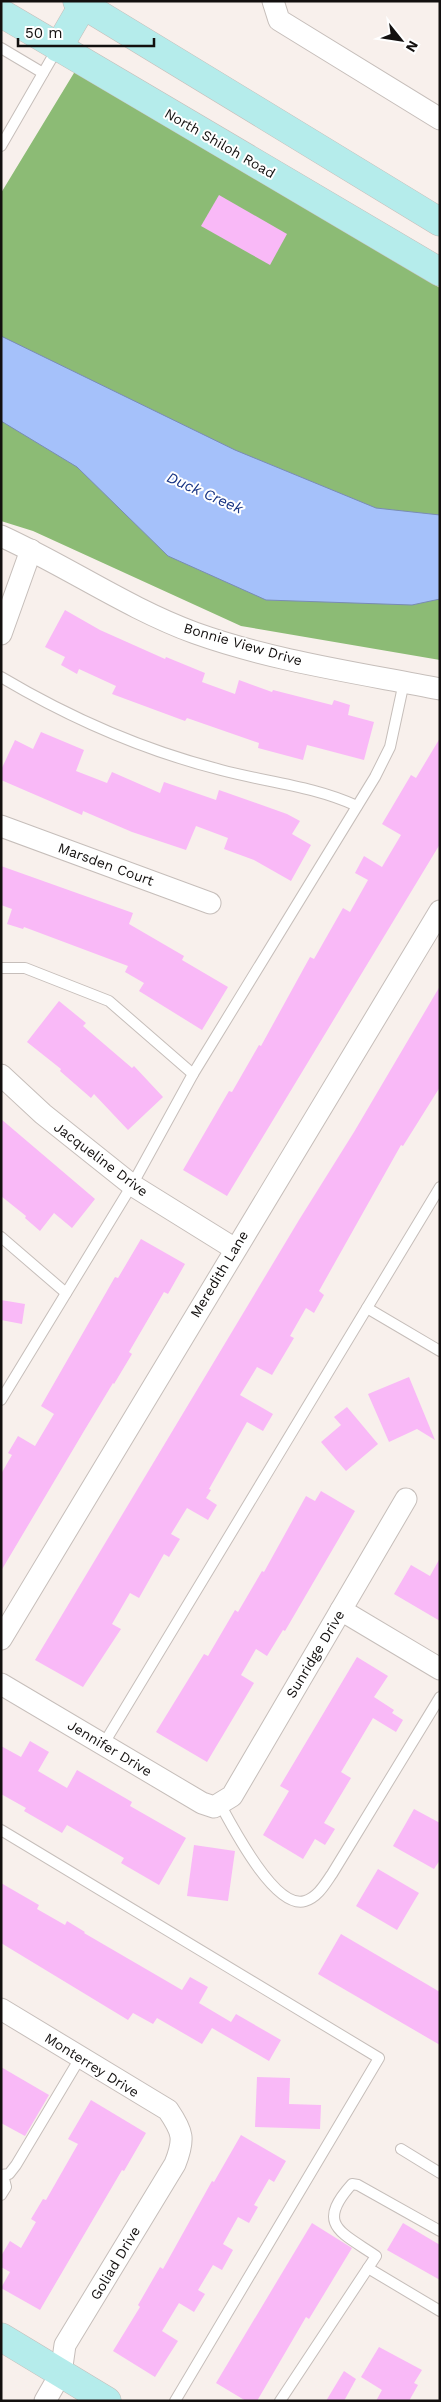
<svg xmlns="http://www.w3.org/2000/svg" width="441" height="2402" font-family="'Work Sans',sans-serif">
  <rect width="100%" height="100%" fill="#f8f0ec"/>
  <path fill="#8cbb75" d="M77,68l363,220v372l-199,-34 -208,-95 -32,-10v-328z"/>
  <path fill="#a5c1fa" stroke="#798cb4" d="M1,336l234,114 141,58 64,7v84l-28,6 -146,-5 -98,-44 -91,-89 -76,-46z"/>
  <g fill="#f9b9f7">
    <path d="M219,195l68,39 -17,31 -69,-39z"/>
    <path d="M65,610l35,20 65,29 1,-2 39,16 -3,9 33,12 4,-14 33,12 1,-2 59,15 2,-5 16,5 -2,10 26,7 -10,38 -57,-15 -4,15 -45,-12 1,-5 -72,-25 -2,3 -73,-27 4,-8 -37,-17 -2,5 -16,-9 4,-8 -20,-10z"/>
    <path d="M41,732l43,18 -8,21 31,12 5,-11 48,21 4,-11 52,18 3,-10 68,24 13,7 -8,13 19,11 -20,36 -37,-21 -30,-11 4,-11 -32,-12 -10,24 -54,-18 -49,-21 -1,4 -81,-35v-10l14,-30 18,9z"/>
    <path d="M440,738v106l-213,352 -44,-26 46,-79 3,1 27,-47 2,1 49,-89 4,2 29,-51 7,4 18,-32 -13,-7 9,-17 18,11 19,-32 -19,-11 29,-49 5,3z"/>
    <path d="M1,866l132,47 -4,11 55,32 -2,4 46,27 -26,43 -63,-39 5,-8 -19,-11 3,-6 -104,-39 -1,2 -16,-5 5,-15 -11,-4z"/>
    <path d="M440,986v101l-37,59 -2,-1 -82,146 5,4 -10,18 -8,-5 -16,28 4,2 -22,37 -15,-8 -17,28 33,19 -10,17 -16,-9 -38,67 2,1 -5,8 11,7 -9,15 -21,-12 -16,26 9,5 -11,18 -5,-3 -25,44 -9,-5 -18,31 9,5 -38,58 -48,-27 264,-440 55,-88z"/>
    <path d="M59,1001l27,22 -3,3 49,42 2,-2 29,31 -35,33 -34,-36 -3,4 -31,-27 1,-2 -34,-27z"/>
    <path d="M1,1119l94,80 -23,29 -18,-15 -14,18 -15,-13 1,-2 -25,-20z"/>
    <path d="M141,1239l44,25 -17,30 -4,-2 -35,60 3,2 -18,30 -1,-1 -29,48 -83,140v-97l11,-19 -4,-2 10,-17 17,10 19,-32 -13,-8 74,-129 3,1z"/>
    <path d="M1,1300l24,4 -3,20 -21,-4z"/>
    <path d="M409,1377l26,63 -18,-11 -28,13 -21,-48z"/>
    <path d="M347,1407l31,37 -32,27 -25,-29 20,-17 -7,-8z"/>
    <path d="M321,1491l34,20 -70,120 -2,-1 -16,26 -11,-7 -15,26 13,8 -47,79 -51,-30 48,-78 4,2 27,-46 3,2 24,-41 2,1 42,-76 9,5z"/>
    <path d="M440,1558v63l-46,-27 17,-29 19,11z"/>
    <path d="M357,1657l31,19 -14,21 20,13 -2,3 11,7 -7,12 -23,-14 -32,54 10,6 -27,45 11,6 -10,16 -10,-6 -12,20 -40,-24 26,-44 -9,-5z"/>
    <path d="M30,1741l19,11 -11,19 29,17 10,-18 55,32 -2,4 56,32 -27,47 -38,-22 3,-5 -57,-33 -5,8 -38,-22 2,-3 -25,-14v-48l20,11z"/>
    <path d="M414,1809l26,14v37l-6,9 -41,-23z"/>
    <path d="M194,1845l41,6 -7,50 -41,-5z"/>
    <path d="M378,1869l41,24 -22,37 -41,-24z"/>
    <path d="M1,1883l38,22 -2,4 28,16 2,-4 18,11 -1,1 98,57 8,-13 18,10 -9,16 32,19 5,-8 45,26 -12,21 -57,-33 -10,16 -45,-26 -4,6 -20,-11 -5,7 -127,-77z"/>
    <path d="M341,1934l99,58v53l-122,-71z"/>
    <path d="M1,2067l48,28 -24,41 -24,-13z"/>
    <path d="M257,2077l33,1 -1,26 32,1 -1,24 -65,-2z"/>
    <path d="M91,2100l55,33 -22,38 -2,-1 -82,140 -39,-22 9,-16 -9,-5v-11l9,-15 11,7 15,-26 -5,-3 12,-20 3,1 32,-56 -10,-5z"/>
    <path d="M241,2135l45,26 -12,21 -5,-3 -15,26 4,2 -9,16 -11,-6 -15,27 10,6 -11,20 -9,-5 -15,25 7,4 -11,18 -15,-9 -17,28 16,10 -23,36 -42,-26 27,-44 -2,-2 22,-38 3,2 49,-88 2,1z"/>
    <path d="M312,2223l40,25 -43,71 -3,-2 -49,84h-11l-30,-18z"/>
    <path d="M403,2223l37,22v35l-53,-30z"/>
    <path d="M379,2347l43,23 -8,13 4,2 -9,16h-33l6,-11 -21,-13z"/>
    <path d="M344,2371l12,8 -12,22h-18z"/>
  </g>
  <g fill="none" stroke-linecap="round" stroke-linejoin="round">
    <g stroke="#c6beba" stroke-width="12">
      <g id="lane">
        <path d="M1,48l42,25"/>
        <path d="M1,146l56,-97"/>
        <path d="M1,677c69,41 142,73 220,93 45,12 93,16 136,36"/>
        <path d="M1,968h24l84,33 84,73"/>
        <path d="M1,1237l65,56"/>
        <path d="M367,1308l73,43"/>
        <path d="M1,1400l131,-215 61,-111 182,-297 15,-30 14,-65"/>
        <path d="M103,1745l337,-558"/>
        <path d="M220,1804c12,22 55,106 85,97 13,-4 20,-17 27,-27l108,-177"/>
        <path d="M1,1830l378,228 -204,343"/>
        <path d="M401,2149l39,24"/>
        <path d="M1,2175l8,-1 7,-9 64,-107"/>
        <path d="M1,2195l5,-8 -3,-12"/>
        <path d="M368,2268l72,43"/>
        <path d="M280,2401l96,-145c-35,-24 -61,-31 -24,-72l6,1 82,46"/>
      </g>
    </g>
    <g stroke="#c6beba" stroke-width="23">
      <g id="street">
        <path d="M273,1l6,19 161,99"/>
        <path d="M1,536c66,30 126,72 194,97 78,28 164,40 245,56"/>
        <path d="M1,634l30,-84"/>
        <path d="M1,826l209,77"/>
        <path d="M1,1075l42,39 89,71 103,64"/>
        <path d="M341,1610l99,59"/>
        <path d="M1,1639l439,-728"/>
        <path d="M1,1684l201,119 12,4 18,-11 174,-297"/>
        <path d="M1,2009l167,101c15,22 17,29 7,54l-110,181 -4,28 -16,28"/>
      </g>
    </g>
    <g stroke="#c6beba" stroke-width="29">
      <g id="secondary">
        <path d="M77,1l363,221"/>
        <path d="M1,13l439,259"/>
        <path d="M58,48l25,-43"/>
        <path d="M1,2337l106,64"/>
      </g>
    </g>
    <use href="#lane" stroke="#fff" stroke-width="10"/>
    <use href="#street" stroke="#fff" stroke-width="21"/>
    <use href="#secondary" stroke="#b5eceb" stroke-width="28"/>
  </g>
  <g text-anchor="middle" dominant-baseline="central" stroke-width="4" stroke-linejoin="round" paint-order="stroke">
    <g font-size="14" fill="#13100f" stroke="#fff">
      <text transform="translate(220 143) rotate(30)">North Shiloh Road</text>
      <text transform="translate(243 644) rotate(16)">Bonnie View Drive</text>
      <text transform="translate(106 864) rotate(20)">Marsden Court</text>
      <text transform="translate(101 1159) rotate(37)">Jacqueline Drive</text>
      <text transform="translate(219 1274) rotate(-59)">Meredith Lane</text>
      <text transform="translate(315 1654) rotate(-59)">Sunridge Drive</text>
      <text transform="translate(110 1748) rotate(31)">Jennifer Drive</text>
      <text transform="translate(92 2065) rotate(32)">Monterrey Drive</text>
      <text transform="translate(115 2263) rotate(-59)">Goliad Drive</text>
    </g>
    <g font-size="15" font-style="italic" fill="#163383" stroke="#fff">
      <text transform="translate(205 493) rotate(24)">Duck Creek</text>
    </g>
  </g>
  <rect width="441" height="2402" fill="none" stroke="#13100f" stroke-width="5"/>
  <g transform="translate(401 40) rotate(120)" stroke="#ffffff" stroke-width="4" paint-order="stroke">
  <path d="M0-4L9 19L0 12L-9 19Z" fill="#13100f"/>
  <text y="-8" font-size="14" font-weight="bold" text-anchor="middle" fill="#13100f">N</text>
  </g>
  <path d="M18 38v8h136v-8" fill="none" stroke="#13100f" stroke-width="2.5"/>
  <text x="25" y="38" font-size="15" fill="#13100f" stroke="#ffffff" stroke-width="4" paint-order="stroke">50 m</text>
</svg>
